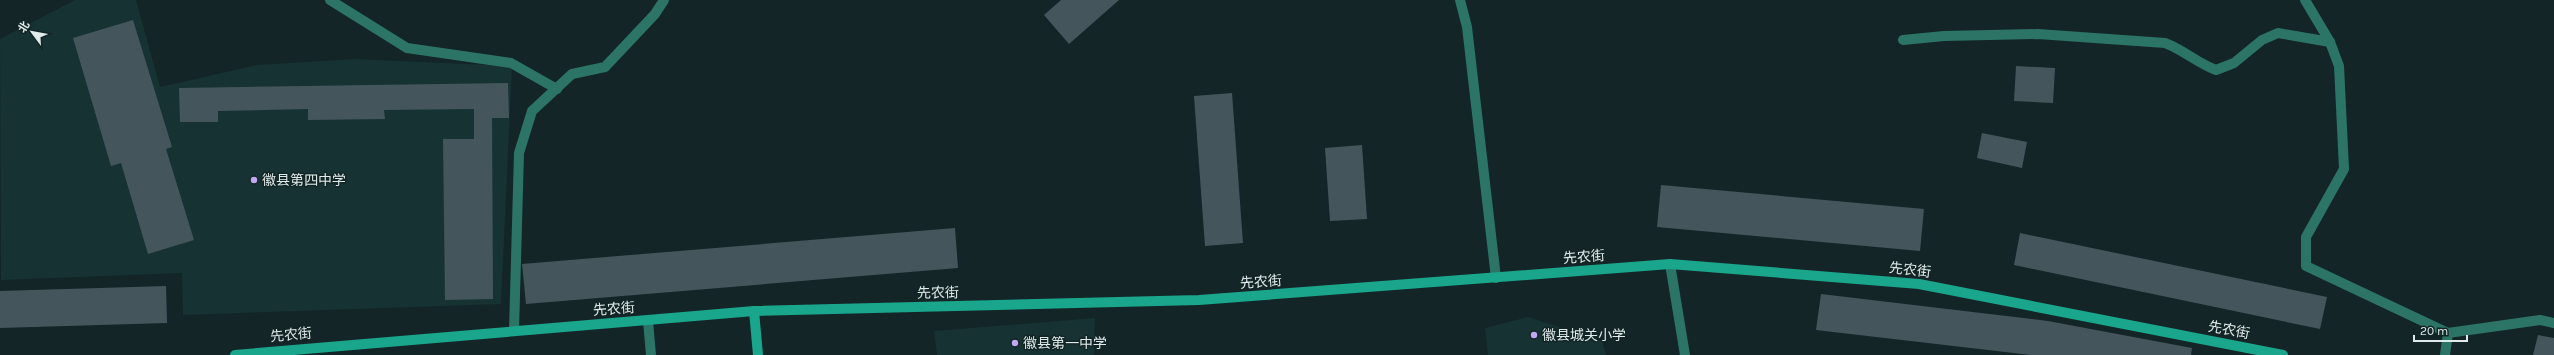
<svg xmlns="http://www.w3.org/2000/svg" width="2554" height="355" font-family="Karla,'Noto Sans SC',sans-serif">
  <rect width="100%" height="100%" fill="#132526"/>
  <g fill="#163233">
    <path d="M75,0h61l24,87 97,-22 98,-6 157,7 -11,238 -318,11 -1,-42 -181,7 -1,-241z"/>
    <path d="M1528,317l74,24 4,14h-118l-3,-27z"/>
    <path d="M1095,318l-1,37h-157l-3,-24z"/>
  </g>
  <g fill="#44565c">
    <path d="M1061,0h58l-50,44 -25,-29z"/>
    <path d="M133,20l39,127 -6,2 28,91 -46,14 -27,-91 -10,3 -38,-128z"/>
    <path d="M2016,66l39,2 -2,35 -39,-2z"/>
    <path d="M508,83l1,35h-17l1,181 -48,1 -2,-161h31v-30l-90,1 1,9 -77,1v-11l-90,2v11h-38l-1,-34z"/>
    <path d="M1232,93l11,150 -38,3 -11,-150z"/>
    <path d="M1982,133l45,9 -5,26 -45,-10z"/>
    <path d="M1362,145l5,74 -37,2 -5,-73z"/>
    <path d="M1661,185l263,24 -4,42 -263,-24z"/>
    <path d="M955,228l3,40 -432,36 -4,-40z"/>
    <path d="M2020,233l307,64 -7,32 -306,-64z"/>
    <path d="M166,286l1,37 -167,5v-37z"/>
    <path d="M1821,294l227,27 144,27 -1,7h-160l-215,-25z"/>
    <path d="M2538,335l16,3v17h-21z"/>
  </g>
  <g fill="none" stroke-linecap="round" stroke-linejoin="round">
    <g stroke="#2c7566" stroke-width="10">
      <path d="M330,0l77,48 104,15 46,26"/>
      <path d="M1460,0l7,27 29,251"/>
      <path d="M2305,0l25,42 9,24 5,103 -38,68v29l142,67 -3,22"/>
      <path d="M1903,40l41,-4 94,-2 127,9c19,7 32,20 51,27l18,-7 28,-23 16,-7 52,9"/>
      <path d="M1670,264l15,91"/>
      <path d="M648,321l3,34"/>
      <path d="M514,331l5,-178 13,-42 40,-37 33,-7 50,-53 9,-14"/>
      <path d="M2448,333l92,-13 14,3"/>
    </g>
    <g stroke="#1aa58d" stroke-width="10">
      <path d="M754,311l4,44"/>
      <path d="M235,355l519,-44 445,-11 471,-36 249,20 364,71"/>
    </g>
  </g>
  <g fill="#c2a7f2" stroke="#132526" stroke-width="1.5">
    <circle cx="254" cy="180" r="4"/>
    <circle cx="1534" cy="335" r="4"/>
    <circle cx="1015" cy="343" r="4"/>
  </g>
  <g text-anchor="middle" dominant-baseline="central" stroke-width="3" stroke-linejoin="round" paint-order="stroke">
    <g font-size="14" fill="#dfeaea" stroke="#132526" text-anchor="start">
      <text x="262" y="180">徽县第四中学</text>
      <text x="1542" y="335">徽县城关小学</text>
      <text x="1023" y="343">徽县第一中学</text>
    </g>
    <g font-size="14" fill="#dfeaea" stroke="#132526">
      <text transform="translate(1584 257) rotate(-4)">先农街</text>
      <text transform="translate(1910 270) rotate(7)">先农街</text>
      <text transform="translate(1261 282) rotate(-4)">先农街</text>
      <text transform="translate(938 293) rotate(-1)">先农街</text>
      <text transform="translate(614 309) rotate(-4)">先农街</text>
      <text transform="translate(2229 330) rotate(11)">先农街</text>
      <text transform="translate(291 335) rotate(-5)">先农街</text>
    </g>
  </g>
  <g transform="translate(32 32) rotate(302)" stroke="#132526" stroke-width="3" paint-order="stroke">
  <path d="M0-3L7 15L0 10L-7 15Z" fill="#dfeaea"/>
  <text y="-6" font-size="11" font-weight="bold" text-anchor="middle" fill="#dfeaea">北</text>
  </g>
  <path d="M2414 335v6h53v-6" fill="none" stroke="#dfeaea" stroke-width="2"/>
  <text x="2420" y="335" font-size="12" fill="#dfeaea" stroke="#132526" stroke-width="3" paint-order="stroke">20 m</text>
</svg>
